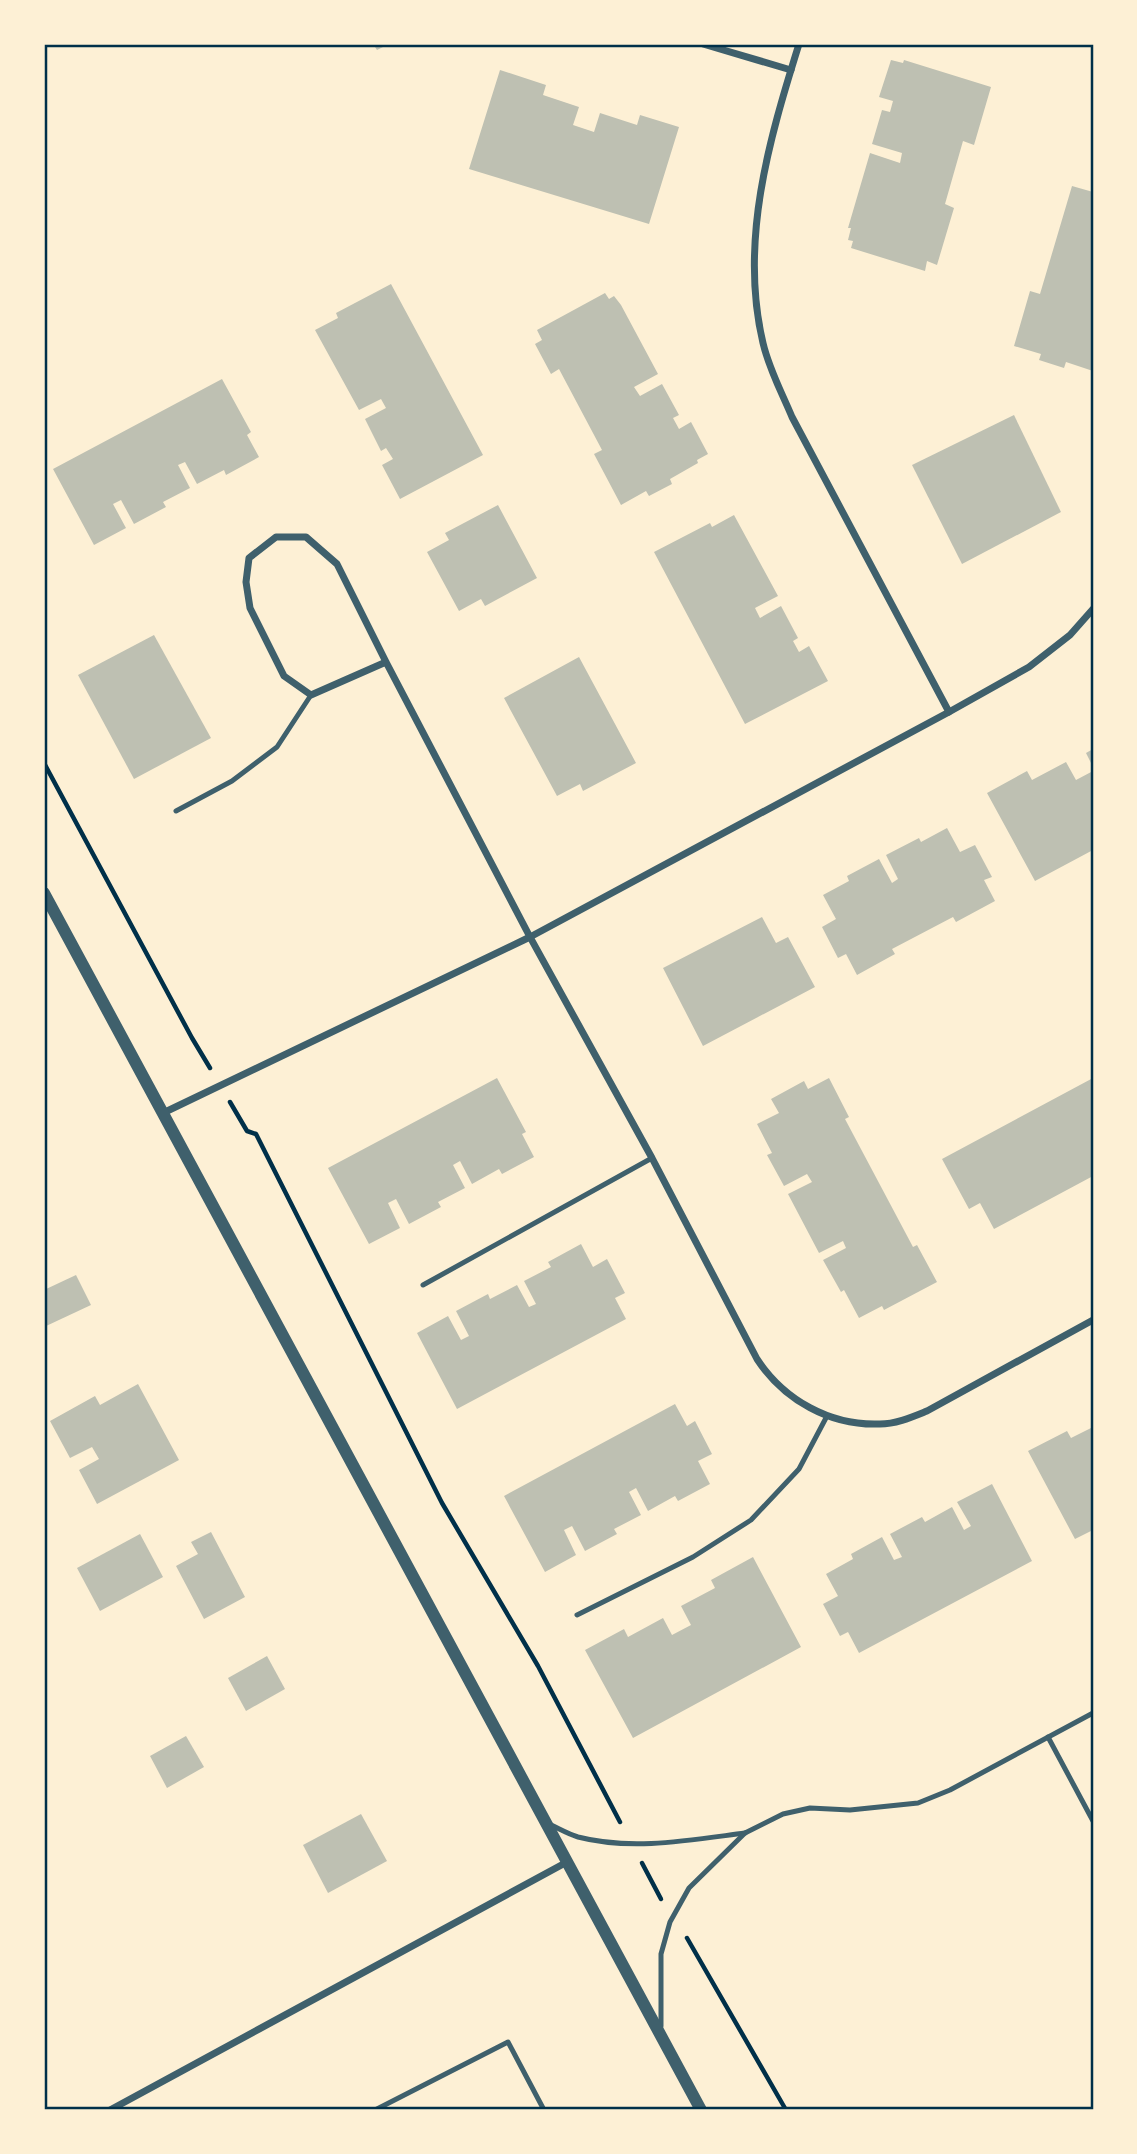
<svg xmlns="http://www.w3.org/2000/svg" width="1137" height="2154" font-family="'Fira Sans Condensed',sans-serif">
  <rect width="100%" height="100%" fill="#fdf0d5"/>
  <g fill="#bec0b2">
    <path d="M373,44h16l-12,6z"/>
    <path d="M891,60l12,3 1,-3 87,27 -17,58 -11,-4 -18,63 9,4 -17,57 -10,-4 -2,10 -74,-23 2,-7 -5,-1 3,-12h-3l22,-75 30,10 2,-10 -30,-9 10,-34 8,2 3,-11 -14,-4z"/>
    <path d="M500,70l46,15 -3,10 36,12 -6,18 21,7 6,-19 37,12 3,-10 39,12 -30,97 -180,-55z"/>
    <path d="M1072,186l21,6v179l-27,-9 -2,6 -25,-8 2,-6 -27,-8 16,-55 10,3z"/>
    <path d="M391,284l92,171 -83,44 -18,-34 11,-6 -7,-11 -5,3 -16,-32 21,-11 -5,-9 -22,11 -44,-80 23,-12 -2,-5z"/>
    <path d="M605,293l4,6 5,-3 7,9 37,69 -24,13 6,9 22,-12 17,31 -6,3 6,11 12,-7 17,32 -11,6 1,3 -28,16 2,5 -23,12 -3,-5 -25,14 -27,-51 8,-4 -43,-81 -8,5 -16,-30 7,-4 -5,-10z"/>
    <path d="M222,379l29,53 -4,3 12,22 -33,18 -2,-5 -27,14 -12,-22 -7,3 12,23 -27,14 3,5 -32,17 -13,-24 -8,4 13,24 -32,17 -41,-76z"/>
    <path d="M1014,415l47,97 -99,52 -50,-99z"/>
    <path d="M498,505l39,73 -52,28 -4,-7 -22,12 -32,-59 22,-12 -4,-7z"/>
    <path d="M734,515l44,81 -23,12 5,10 21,-12 17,32 -5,3 6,11 10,-6 19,35 -83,43 -91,-172 56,-29 2,4z"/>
    <path d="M154,635l57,103 -77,41 -56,-104z"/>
    <path d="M579,657l57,106 -53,28 -3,-7 -23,12 -53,-98z"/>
    <path d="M1093,749v18l-7,-14z"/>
    <path d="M1066,762l10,18 17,-9v79l-58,31 -48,-88 40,-22 5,9z"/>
    <path d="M947,828l13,24 15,-7 17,32 -8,3 11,21 -39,21 -3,-5 -61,32 3,5 -38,21 -11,-21 -8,4 -16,-31 14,-8 -13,-24 26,-14 -2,-5 32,-17 13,24 6,-4 -12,-24 33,-17 2,4z"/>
    <path d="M762,917l14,26 12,-6 27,50 -112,59 -40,-78z"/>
    <path d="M497,1078l29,54 -4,2 12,23 -32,17 -3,-5 -27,15 -12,-23 -7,4 12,23 -27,14 3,5 -32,17 -13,-25 -8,4 12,25 -31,16 -41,-76z"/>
    <path d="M829,1078l20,39 -4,2 68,128 4,-2 20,37 -53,28 -2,-4 -23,12 -15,-28 -3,2 -18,-32 23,-12 -3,-7 -24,12 -31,-59 24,-12 -5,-8 -23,12 -17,-31 5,-2 -15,-29 22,-11 -8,-14 33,-18 4,8z"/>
    <path d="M1093,1078v98l-99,53 -14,-26 -11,6 -27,-50z"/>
    <path d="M581,1244l12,23 14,-8 18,34 -10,5 11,21 -169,90 -40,-76 31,-17 13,24 8,-4 -13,-25 32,-17 2,5 27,-14 12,22 7,-3 -12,-23 27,-14 -3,-5z"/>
    <path d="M76,1275l15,30 -47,22v-37z"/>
    <path d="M138,1384l41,76 -82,44 -18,-34 20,-11 -7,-12 -22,11 -20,-37 45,-25 5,9z"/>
    <path d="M675,1404l12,22 8,-5 17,33 -14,7 12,23 -32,17 -3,-5 -27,15 -12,-23 -7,4 12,23 -27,14 3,5 -32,17 -13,-25 -8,4 12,25 -31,17 -41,-76z"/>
    <path d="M1093,1427v103l-18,9 -47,-88 39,-20 4,7z"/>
    <path d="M992,1484l40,77 -173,92 -11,-21 -8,4 -17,-32 15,-8 -12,-22 27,-15 -2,-5 31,-17 12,23 8,-3 -12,-23 32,-17 3,5 27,-15 12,23 7,-4 -14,-24z"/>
    <path d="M211,1532l34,65 -41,22 -28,-53 22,-12 -7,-12z"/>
    <path d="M140,1534l23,43 -63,34 -23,-43z"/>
    <path d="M753,1557l48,90 -168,91 -48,-88 39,-21 4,8 35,-19 9,17 19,-10 -10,-19 34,-18 -4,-8z"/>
    <path d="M267,1656l18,33 -39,22 -18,-33z"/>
    <path d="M186,1736l18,31 -37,21 -17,-32z"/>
    <path d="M361,1814l26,47 -59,32 -25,-48z"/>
  </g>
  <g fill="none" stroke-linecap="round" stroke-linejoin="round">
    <g stroke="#003049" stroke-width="4.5">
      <path d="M44,763l148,275 18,30"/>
      <path d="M230,1102l17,29 9,3 186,369 96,163 82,156"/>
      <path d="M642,1863l19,36"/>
      <path d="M687,1938l99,172"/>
    </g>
    <g stroke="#3f606c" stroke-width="5">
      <path d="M176,811l56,-30 45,-34 34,-52"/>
      <path d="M423,1285l229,-127"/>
      <path d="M577,1615l116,-58 58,-37 48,-51 28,-53"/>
      <path d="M1048,1737l45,84"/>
      <path d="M549,1824c9,4 19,10 29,13 54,14 113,3 167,-4"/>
      <path d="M661,2026v-72l9,-32 19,-34 56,-55 38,-19 27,-6 40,2 68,-7 32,-13 143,-77"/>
      <path d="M375,2110l133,-68 36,68"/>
    </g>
    <g stroke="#3f606c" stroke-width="7">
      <path d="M703,44l88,26"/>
      <path d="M799,44c-30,96 -60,198 -36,299 6,26 19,50 29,74l157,295"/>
      <path d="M386,662l-75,33 -27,-19 -34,-68 -4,-26 3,-24 27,-21h30l31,27 49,98 144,275 122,221 105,201c27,41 73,67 123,65 16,0 32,-7 47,-13l166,-91"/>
      <path d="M163,1113l367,-176 419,-225 80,-45 41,-32 23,-26"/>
      <path d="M110,2110l457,-248"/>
    </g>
    <path stroke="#3f606c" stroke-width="12" d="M44,893l657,1217"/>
  </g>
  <rect width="1137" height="2154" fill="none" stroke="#fdf0d5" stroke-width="91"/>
  <rect x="46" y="46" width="1046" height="2062" fill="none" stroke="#003049" stroke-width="2.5"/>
</svg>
